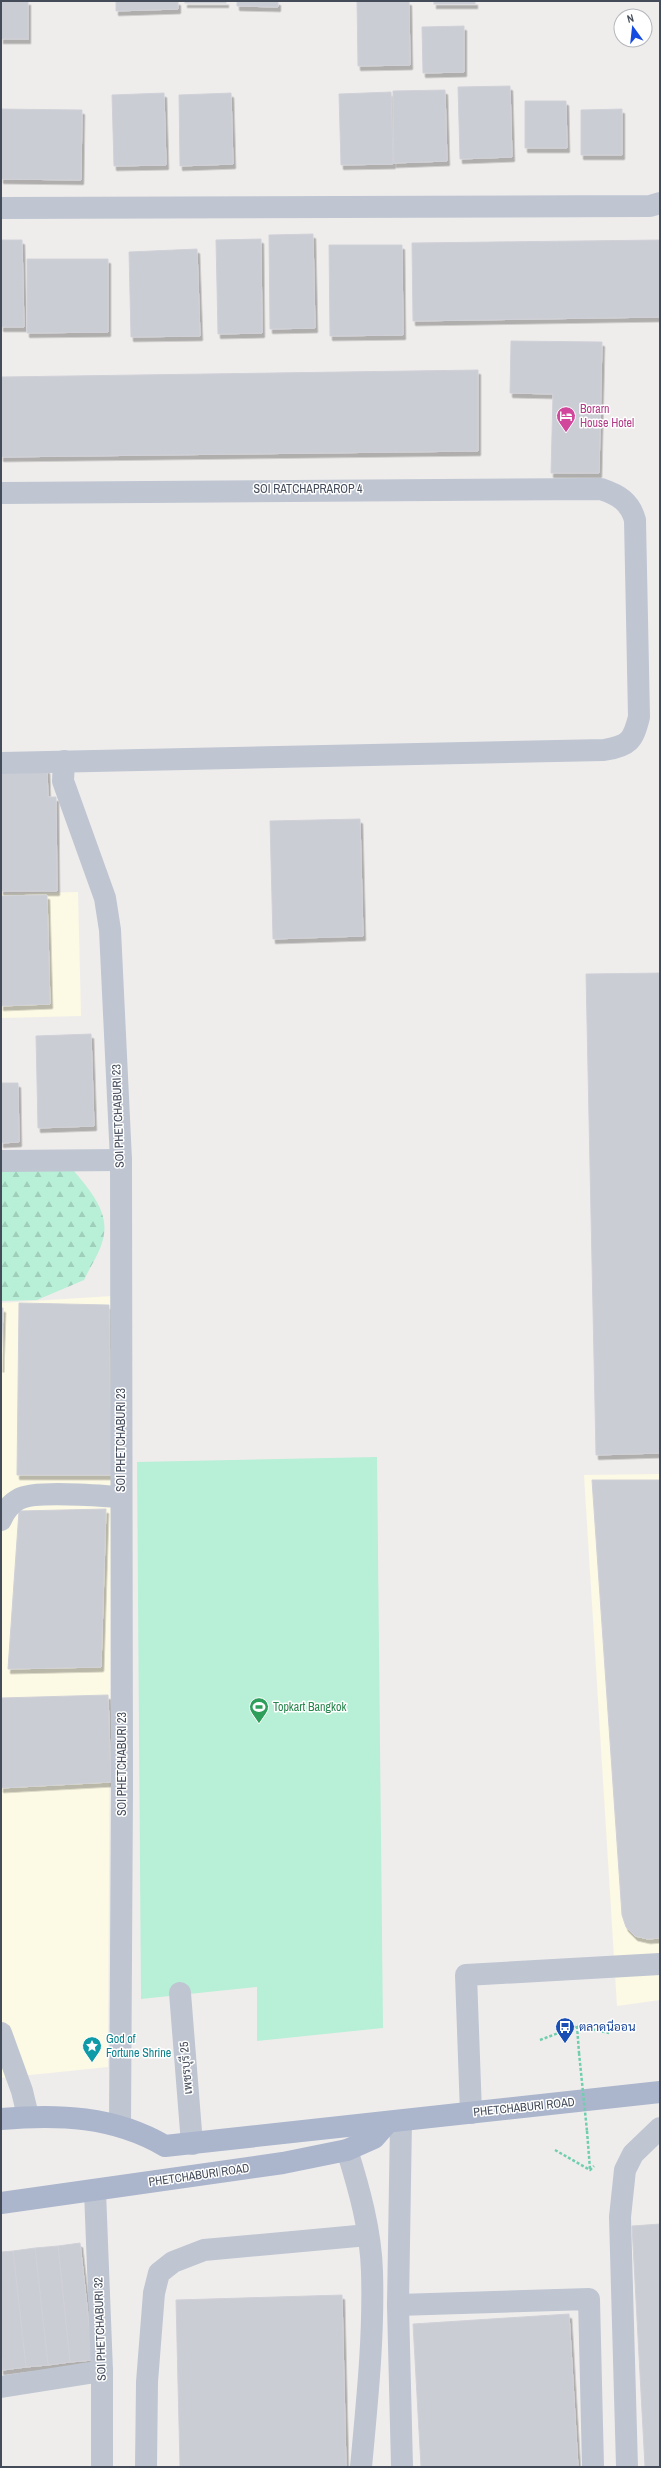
<svg xmlns="http://www.w3.org/2000/svg" width="661" height="2468" font-family="'Archivo Narrow',Sarabun,sans-serif">
  <defs>
    <pattern id="forest-firs" width="22" height="20" patternUnits="userSpaceOnUse"><rect width="22" height="20" fill="#b8efd7"/><path d="M5 1l3.5 6h-7zM16 11l3.5 6h-7z" fill="#9fcfbb"/></pattern>
    <filter id="shadow"><feDropShadow dx="2.5" dy="4.5" stdDeviation="0" flood-color="#0004"/></filter>
  </defs>
  <rect width="100%" height="100%" fill="#efedec"/>
  <g fill="#fcf9e4">
    <path d="M78,892l3,124 -80,2v-124z"/>
    <path d="M112,1296l-4,771 -107,11v-775z"/>
    <path d="M660,1474v526l-43,6 -33,-531z"/>
  </g>
  <path fill="#b8efd7" d="M377,1457l6,571 -126,13v-54l-116,12 -4,-537z"/>
  <path fill="url(#forest-firs)" d="M1,1166l73,5c14,17 34,39 30,63 -2,16 -13,31 -20,46l-47,20 -36,1z"/>
  <g fill="#cbcdd4" stroke="#d0d1d8" filter="url(#shadow)">
    <rect x="1" y="1" width="27" height="38"/>
    <path d="M116,1h62v8l-62,2z"/>
    <rect x="185" y="1" width="41" height="2"/>
    <path d="M237,1h41v6l-41,-1z"/>
    <path d="M357,1h52l1,64 -52,1z"/>
    <rect x="434" y="1" width="41" height="3"/>
    <path d="M464,26v46l-41,1 -1,-46z"/>
    <path d="M510,86l2,71 -52,2 -2,-72z"/>
    <path d="M445,90l2,71 -53,2 -1,-72z"/>
    <path d="M391,92l2,72 -52,1 -2,-71z"/>
    <path d="M164,93l2,72 -52,1 -2,-71z"/>
    <path d="M231,93l2,71 -53,2 -1,-71z"/>
    <path d="M525,101h41l1,47h-42z"/>
    <path d="M1,109l81,1 -1,70 -80,-1z"/>
    <path d="M622,109v46h-41v-45z"/>
    <path d="M313,234l2,94 -45,1 -1,-94z"/>
    <path d="M261,239l1,94 -44,1 -2,-94z"/>
    <path d="M1,240h21l2,87h-23z"/>
    <path d="M660,240v77l-247,4 -1,-78z"/>
    <path d="M329,245h73l1,90 -73,1z"/>
    <path d="M197,249l3,87 -69,1 -2,-85z"/>
    <path d="M27,259h81v73l-81,1z"/>
    <path d="M511,341l91,1 -3,131h-48l2,-79 -43,-1z"/>
    <path d="M478,370v81l-477,6v-80z"/>
    <path d="M1,769h46l1,28h8l1,94h-56z"/>
    <path d="M360,819l3,117 -90,3 -3,-118z"/>
    <path d="M47,895l3,109 -49,2v-110z"/>
    <path d="M660,973v480l-64,2 -10,-481z"/>
    <path d="M91,1034l3,92 -56,2 -2,-92z"/>
    <path d="M1,1083h17l1,59 -18,1z"/>
    <path d="M19,1303l90,2 2,170h-94z"/>
    <path d="M1,1308h2l-2,60z"/>
    <path d="M592,1480h68v458l-12,1 -13,-3 -9,-9 -4,-12z"/>
    <path d="M106,1509l-5,158 -93,2 11,-158z"/>
    <path d="M108,1695l3,87 -110,6v-90z"/>
    <path d="M660,2224v243h-15l-13,-241z"/>
    <path d="M80,2243l13,117 -23,2 -12,-116z"/>
    <path d="M58,2246l12,116 -22,3 -13,-117z"/>
    <path d="M35,2248l13,117 -22,2 -13,-116z"/>
    <path d="M13,2251l13,116 -23,3 -2,-23v-95z"/>
    <path d="M342,2295l4,172h-166l-4,-167z"/>
    <path d="M569,2314l9,153h-157l-8,-143z"/>
    <path d="M1,2347l2,23h-2z"/>
  </g>
  <g fill="none" stroke-linecap="round" stroke-linejoin="round">
    <g stroke="#70ceaf" stroke-width="2.5" stroke-dasharray="3 2" stroke-linecap="butt">
      <path d="M577,2026l2,27"/>
      <path d="M540,2040l37,-14 32,7"/>
      <path d="M587,2131l3,38"/>
      <path d="M555,2150l35,20 4,-4"/>
    </g>
    <g stroke="#bfc6d2" stroke-width="22">
      <path d="M1,208l649,-2 10,-3"/>
      <path d="M1,493l600,-4c18,6 29,13 34,31l4,197c-6,24 -10,29 -35,33l-603,13"/>
      <path d="M64,761l-1,20 42,117 5,32 11,230 1,631 -2,335"/>
      <path d="M1,1161l120,-1"/>
      <path d="M1,1520c3,-8 10,-17 18,-21 17,-9 80,-3 102,-2"/>
      <path d="M180,1993l12,151"/>
      <path d="M1,2033l21,58 6,25"/>
      <path d="M471,2113l-5,-138 194,-11"/>
      <path d="M401,2121l-3,184 4,162"/>
      <path d="M347,2150c12,38 24,81 25,122 2,65 -5,130 -11,195"/>
      <path d="M95,2191l7,180v96"/>
      <path d="M398,2305l191,-6 4,168"/>
      <path d="M1,2387l101,-16"/>
      <path d="M146,2467l1,-85 7,-89 5,-20 14,-11 31,-12 164,-15"/>
      <path d="M627,2467l-7,-250 5,-47 8,-16 27,-26"/>
    </g>
    <g stroke="#abb6cd" stroke-width="22">
      <path d="M1,2119c57,-5 113,-3 164,27l495,-54"/>
      <path d="M1,2203l282,-40 64,-13 27,-12 14,-16"/>
    </g>
    <path stroke="#70ceaf" stroke-width="2.5" stroke-dasharray="3 2" stroke-linecap="butt" d="M579,2053l8,78"/>
  </g>
  <defs>
    <g id="hotel-pin" transform="scale(1)"><path d="M0 17L-7.5 6A9.5 9.5 0 1 1 7.5 6Z" fill="#d1479c" stroke="#fff"/><path d="M-6-4.5h1.5V1H6V5H4.5V3h-9V5H-6ZM-4 0a1.8 1.8 0 1 1 3.6 0ZM.5 0V-2.5h3Q6-2.5 6 0Z" fill="#fff"/></g>
    <g id="stadium-pin" transform="scale(1)"><path d="M0 17L-7.5 6A9.5 9.5 0 1 1 7.5 6Z" fill="#2e9e5b" stroke="#fff"/><path d="M0-5a6.5 5 0 1 0 0 10a6.5 5 0 1 0 0-10ZM-3.5-1.8h7v3.6h-7Z" fill="#fff"/></g>
    <g id="bus-pin" transform="scale(1)"><path d="M0 17L-7.5 6A9.5 9.5 0 1 1 7.5 6Z" fill="#1a4fb4" stroke="#fff"/><path d="M-5-6H5V4H4V6H2V4H-2V6H-4V4H-5ZM-3.5-4V0h7V-4ZM-3.5 1.2v1.5H-2V1.2ZM2 1.2v1.5H3.5V1.2Z" fill="#fff"/></g>
    <g id="sight-pin" transform="scale(1)"><path d="M0 17L-7.5 6A9.5 9.5 0 1 1 7.5 6Z" fill="#0f9aa8" stroke="#fff"/><path d="M0-6L1.8-2.2L6-1.7L2.9 1.2L3.7 5.4L0 3.3L-3.7 5.4L-2.9 1.2L-6-1.7L-1.8-2.2Z" fill="#fff"/></g>
  </defs>
  <g fill-rule="evenodd">
    <use href="#hotel-pin" x="566" y="416"/>
    <use href="#stadium-pin" x="259" y="1707"/>
    <use href="#bus-pin" x="565" y="2027"/>
    <use href="#sight-pin" x="92" y="2046"/>
  </g>
  <g text-anchor="middle" dominant-baseline="central" stroke-width="3" stroke-linejoin="round" paint-order="stroke">
    <g font-size="12" fill="#b23c85" stroke="#fff" text-anchor="start">
      <text x="580" y="409">Borarn<tspan x="580" dy="14">House Hotel</tspan></text>
    </g>
    <g font-size="12" fill="#444c5a" stroke="#fff">
      <text x="308" y="489">SOI RATCHAPRAROP 4</text>
      <text transform="translate(118 1116) rotate(-92)">SOI PHETCHABURI 23</text>
      <text transform="translate(121 1440) rotate(-90)">SOI PHETCHABURI 23</text>
      <text transform="translate(122 1764) rotate(-90)">SOI PHETCHABURI 23</text>
      <text transform="translate(186 2068) rotate(-95)">เพชรบุรี 25</text>
      <text transform="translate(524 2107) rotate(-6)">PHETCHABURI ROAD</text>
      <text transform="translate(199 2175) rotate(-8)">PHETCHABURI ROAD</text>
      <text transform="translate(100 2329) rotate(-92)">SOI PHETCHABURI 32</text>
    </g>
    <g font-size="12" fill="#27864d" stroke="#fff" text-anchor="start">
      <text x="273" y="1707">Topkart Bangkok</text>
    </g>
    <g font-size="12" fill="#164399" stroke="#fff" text-anchor="start">
      <text x="579" y="2027">ตลาดนีออน</text>
    </g>
    <g font-size="12" fill="#0d838f" stroke="#fff" text-anchor="start">
      <text x="106" y="2039">God of<tspan x="106" dy="14">Fortune Shrine</tspan></text>
    </g>
  </g>
  <rect width="661" height="2468" fill="none" stroke="#444c5a" stroke-width="4"/>
  <g transform="translate(633 28) rotate(345)"><circle r="19" fill="#ffffff" stroke="#b4b7bd"/>
  <path d="M0-3L7 15L0 10L-7 15Z" fill="#154be1"/>
  <text y="-6" font-size="11" font-weight="bold" text-anchor="middle" fill="#444c5a">N</text>
  </g>
</svg>
